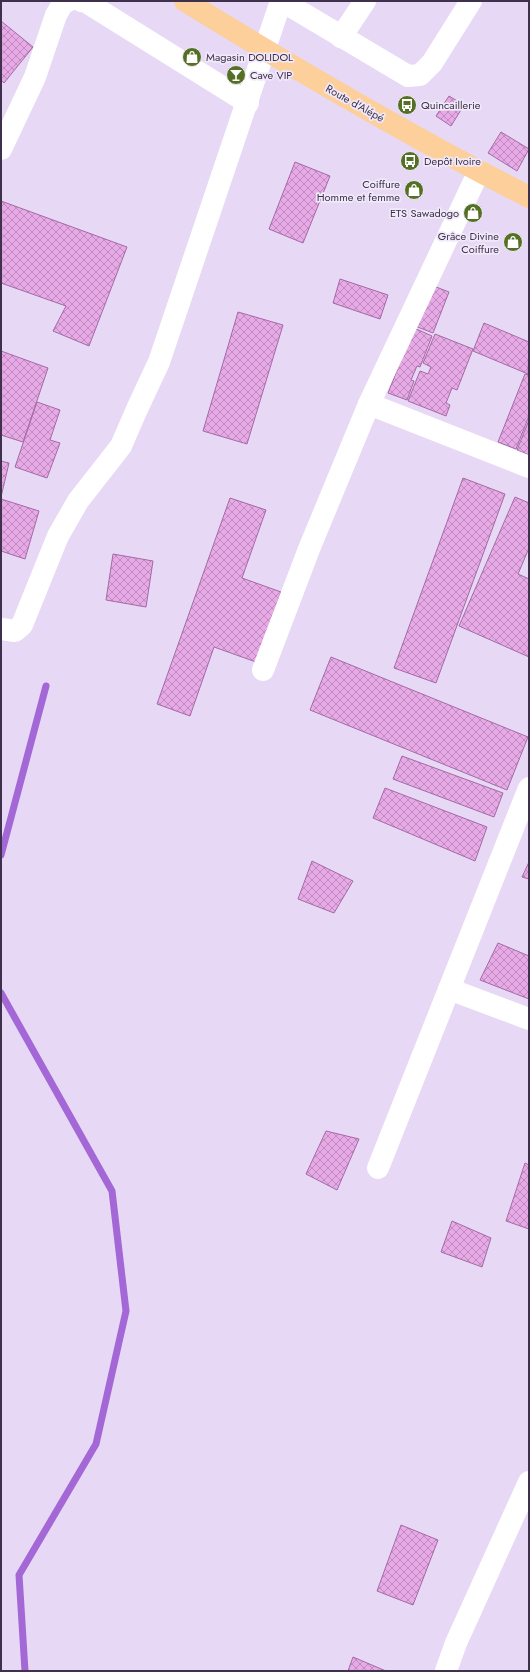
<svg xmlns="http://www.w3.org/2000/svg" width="530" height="1672" font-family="Jost,sans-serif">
  <defs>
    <pattern id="building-cross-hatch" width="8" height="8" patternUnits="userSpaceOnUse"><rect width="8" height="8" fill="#e8aae7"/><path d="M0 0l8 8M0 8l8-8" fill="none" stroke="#bd8bbd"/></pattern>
  </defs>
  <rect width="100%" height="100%" fill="#e7d8f6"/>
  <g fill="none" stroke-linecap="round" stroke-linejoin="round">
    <g stroke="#a367d6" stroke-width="7">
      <path d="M1,855l45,-169"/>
      <path d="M1,993l111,198 14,120 -30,133 -77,131 6,96"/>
    </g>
  </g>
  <g fill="url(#building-cross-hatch)" stroke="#a46aa3">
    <path d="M1,21l32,26 -29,36 -3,-3z"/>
    <path d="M449,96l15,9 -13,21 -15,-10z"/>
    <path d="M501,132l28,17 -12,22 -29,-18z"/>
    <path d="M295,162l35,14 -27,67 -34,-14z"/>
    <path d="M1,201l126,46 -38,99 -36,-15 13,-25 -65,-23z"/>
    <path d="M340,279l48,16 -8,24 -47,-16z"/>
    <path d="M431,285l18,7 -16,41 -18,-7z"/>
    <path d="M238,312l45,13 -36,119 -44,-13z"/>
    <path d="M484,323l45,19 -1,32 -55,-23z"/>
    <path d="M414,328l18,8 -12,31 -3,-1 -6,14 3,1 -7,19 -19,-7z"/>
    <path d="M435,334l38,15 -16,41 -5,-2 -6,15 4,2 -4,11 -38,-15 12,-30 8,3 3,-7 -8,-4z"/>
    <path d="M1,351l47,17 -25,74 -22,-7z"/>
    <path d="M525,374l4,1v41l-13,33 -18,-7z"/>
    <path d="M37,402l23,8 -10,30 10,3 -13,35 -32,-11z"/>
    <path d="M529,420v35l-12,-5z"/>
    <path d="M1,461l8,2 -8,34z"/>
    <path d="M463,478l42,16 -69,189 -42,-15z"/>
    <path d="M515,497l14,6v45l-11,26 11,5v78l-70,-31z"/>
    <path d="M230,498l36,12 -24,68 39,14 -25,70 -42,-15 -24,69 -33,-12z"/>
    <path d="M1,499l38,12 -14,48 -24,-8z"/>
    <path d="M113,554l40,7 -7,46 -40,-7z"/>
    <path d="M331,657l197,80 -21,53 -197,-80z"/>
    <path d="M402,756l101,37 -9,24 -101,-38z"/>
    <path d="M385,788l102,39 -12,34 -102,-43z"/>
    <path d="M312,861l41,20 -19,32 -36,-14z"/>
    <path d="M529,862v17l-7,-2z"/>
    <path d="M498,943l31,13v43l-49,-19z"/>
    <path d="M326,1131l33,8 -22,51 -31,-16z"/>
    <path d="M525,1163l4,2v64l-23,-8z"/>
    <path d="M452,1221l39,17 -9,29 -41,-15z"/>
    <path d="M401,1525l37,15 -25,65 -36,-14z"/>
    <path d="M353,1657l33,14h-38z"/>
  </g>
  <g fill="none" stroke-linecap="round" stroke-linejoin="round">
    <g stroke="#fff" stroke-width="22">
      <path d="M81,1l5,1 162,101"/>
      <path d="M282,1l126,75 12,-1 12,-12 39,-62"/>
      <path d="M341,37l24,-36"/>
      <path d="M1,149l34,-72 21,-62 7,-12 5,-2"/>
      <path d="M369,404l160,63"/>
      <path d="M1,629l14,2 7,-6 36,-89 20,-35 43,-55 16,-37 22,-47 122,-361"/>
      <path d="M263,670l46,-121 60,-145 110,-233"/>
      <path d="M449,989l80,30"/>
      <path d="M378,1168l151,-380"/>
      <path d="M446,1671l10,-28 73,-161"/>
    </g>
    <path stroke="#fdcf9b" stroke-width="22" d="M185,1c112,69 226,136 344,196"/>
  </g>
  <defs>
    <g id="shop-disc" transform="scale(1)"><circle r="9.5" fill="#547024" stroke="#f0e9f8"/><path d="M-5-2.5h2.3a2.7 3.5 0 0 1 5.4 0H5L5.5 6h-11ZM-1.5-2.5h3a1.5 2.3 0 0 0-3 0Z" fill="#fff"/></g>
    <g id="bar-disc" transform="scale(1)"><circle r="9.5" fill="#547024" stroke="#f0e9f8"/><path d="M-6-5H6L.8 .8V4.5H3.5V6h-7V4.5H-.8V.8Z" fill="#fff"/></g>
    <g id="bus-disc" transform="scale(1)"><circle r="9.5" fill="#547024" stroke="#f0e9f8"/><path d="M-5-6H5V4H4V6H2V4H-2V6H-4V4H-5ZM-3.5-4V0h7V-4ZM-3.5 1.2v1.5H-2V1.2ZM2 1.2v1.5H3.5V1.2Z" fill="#fff"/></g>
  </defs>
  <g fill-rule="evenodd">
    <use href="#shop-disc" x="192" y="57"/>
    <use href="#bar-disc" x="236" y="75"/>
    <use href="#bus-disc" x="407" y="105"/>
    <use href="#bus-disc" x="410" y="161"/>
    <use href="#shop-disc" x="414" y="190"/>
    <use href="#shop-disc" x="473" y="213"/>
    <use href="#shop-disc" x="513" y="242"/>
  </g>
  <g text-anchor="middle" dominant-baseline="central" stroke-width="3.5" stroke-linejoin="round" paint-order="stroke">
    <g font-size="11" fill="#3f304d" stroke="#f0e9f8" text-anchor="start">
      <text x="206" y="57">Magasin DOLIDOL</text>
      <text x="250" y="75">Cave VIP</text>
      <text x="421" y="105">Quincaillerie</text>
      <text x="424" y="161">Depôt Ivoire</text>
      <text x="400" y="184" text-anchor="end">Coiffure<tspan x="400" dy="13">Homme et femme</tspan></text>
      <text x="459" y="213" text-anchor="end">ETS Sawadogo</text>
      <text x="499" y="236" text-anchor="end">Grâce Divine<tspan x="499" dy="13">Coiffure</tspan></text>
    </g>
    <g font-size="11" fill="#3f304d" stroke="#f0e9f8">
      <text transform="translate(355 103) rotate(29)">Route d'Alépé</text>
    </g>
  </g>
  <rect width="530" height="1672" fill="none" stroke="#3f304d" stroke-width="4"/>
</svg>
